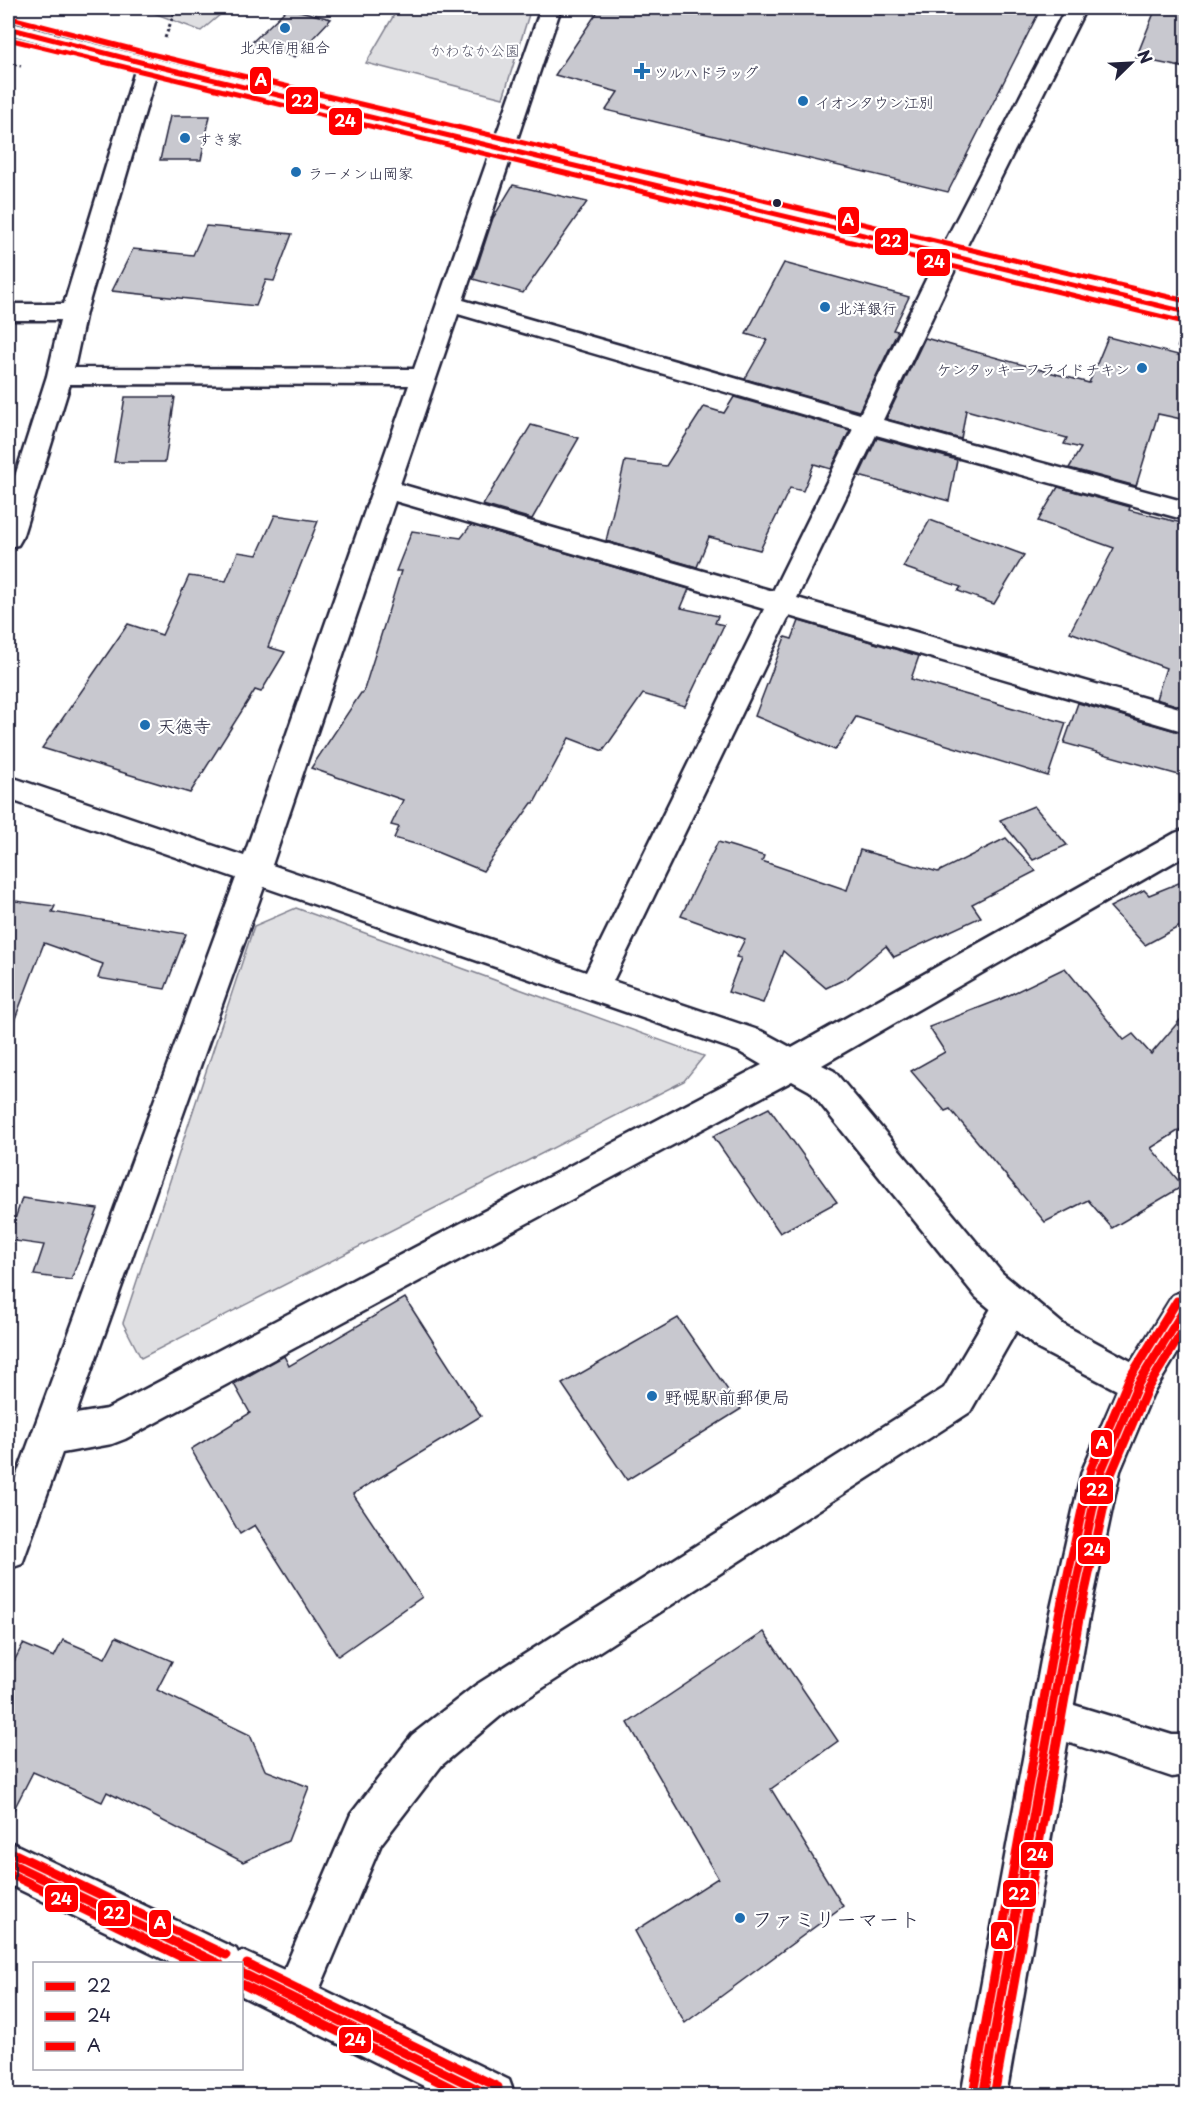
<svg xmlns="http://www.w3.org/2000/svg" width="1194" height="2103" font-family="'Playpen Sans','Klee One',sans-serif">
  <rect width="100%" height="100%" fill="#fff"/>
  <filter id="ink" filterUnits="userSpaceOnUse"><feTurbulence type="fractalNoise" baseFrequency=".0167" numOctaves="2"/><feDisplacementMap in="SourceGraphic" scale="12" xChannelSelector="R" yChannelSelector="G"/><feConvolveMatrix kernelMatrix="1 2 1 2 8 2 1 2 1" color-interpolation-filters="sRGB"/></filter>
  <g filter="url(#ink)">
    <g fill="#dfdfe2" stroke="#80808e" stroke-width="1.5">
      <path d="M141,8h87l-27,23z"/>
      <path d="M398,8h133l-28,90 -137,-35z"/>
      <path d="M296,908l408,148 -20,25 -543,277 -18,-35 131,-397z"/>
    </g>
    <g fill="#c8c8cf" stroke="#22223b" stroke-width="1.5">
      <path d="M288,8l43,11 -36,38 -47,-11z"/>
      <path d="M600,8h441l-93,184 -342,-82 12,-18 -63,-17z"/>
      <path d="M1156,8h30v60l-50,-10z"/>
      <path d="M170,116h40l-9,44h-41z"/>
      <path d="M513,185l74,17 -64,91 -50,-14 20,-61z"/>
      <path d="M206,226l86,8 -18,47 -8,-1 -10,26 -144,-15 21,-42 60,6z"/>
      <path d="M784,263l125,34 -16,33 5,1 -39,80 -114,-32 22,-39 -21,-6z"/>
      <path d="M1108,337l78,20v63l-28,-6 -22,72 -67,-18 12,-20 -17,-4 3,-6 -101,-28 -5,29 -75,-20 39,-81 164,45z"/>
      <path d="M125,397h50l-10,65h-51z"/>
      <path d="M734,397l116,33 -19,39 -17,-5 -11,27 -13,-3 -30,62 -51,-13 -12,30 -91,-26 19,-80 41,5 38,-59 20,6z"/>
      <path d="M531,425l48,13 -47,81 -49,-14z"/>
      <path d="M877,438l80,22 -8,41 -90,-25z"/>
      <path d="M1058,487l72,20 -1,3 57,14v184l-30,-9 10,-31 -96,-36 44,-84 -76,-27z"/>
      <path d="M275,515l43,6 -50,126 17,5 -24,40 -6,-2 -65,103 -148,-45 86,-124 34,11 27,-59 37,5 12,-29 19,3z"/>
      <path d="M930,520l94,35 -30,49 -36,-13 3,-4 -58,-20z"/>
      <path d="M471,525l218,64 -8,19 37,8 -3,7 9,2 -39,81 -42,-12 -40,57 -34,-13 -35,65h-2l-49,68 -61,-25 -28,-8 5,-11 -8,-2 12,-25 -92,-32 50,-75h2l38,-122h-5l16,-40 49,7z"/>
      <path d="M799,621l120,35 -8,23 155,44 -18,53 -192,-59 -21,33 -80,-34 30,-79 7,2z"/>
      <path d="M1078,703l108,31v43l-122,-34z"/>
      <path d="M1034,806l33,39 -34,15 -33,-40z"/>
      <path d="M1006,838l30,33 -64,33 9,13 -87,40 -8,-11 -39,32 -21,10 -43,-37 -20,52 -35,-11 13,-34 -5,-1 9,-18 -64,-23 37,-74 46,14 -2,5 85,29 13,-40 78,22z"/>
      <path d="M1186,880v43l-41,22 -35,-38 34,-17 5,5z"/>
      <path d="M8,900l47,6 -3,6 134,22 -21,55 -67,-11 5,-14 -59,-21 -33,86h-3z"/>
      <path d="M1065,968l59,72 9,-6 18,20 35,-41v113l-35,22 32,38 -71,42 -24,-28 -43,22 -95,-113 -5,2 -34,-40 34,-19 -16,-25 70,-27z"/>
      <path d="M769,1108l68,94 -57,31 -67,-97z"/>
      <path d="M22,1198l76,11 -27,71 -37,-5 10,-30 -36,-5z"/>
      <path d="M405,1298l76,118 -128,78 69,103 -84,59 -83,-131 -15,9 -49,-85 59,-36 -16,-29 50,-28 5,10z"/>
      <path d="M678,1318l63,91 -114,71 -65,-96z"/>
      <path d="M764,1632l74,109 -67,48 72,117 -158,117 -50,-92 83,-53 -90,-155z"/>
      <path d="M116,1637l56,24 -15,29 93,45 15,35 44,17 -21,54 -45,21 -136,-70 -5,10 -69,-30 -25,49v-148l15,-29 31,13 9,-17 42,18z"/>
    </g>
    <g fill="none" stroke-linecap="round" stroke-linejoin="round">
      <g stroke="#22223b" stroke-width="5">
        <g id="street">
          <path d="M541,8h20l-98,292 397,114 78,-159 128,-247h20l-124,247 -79,165 303,82v18l-310,-85 -79,163 389,112v22l-397,-116 -176,365 148,50 31,17 383,-215 11,-4v26l-364,210 12,6 168,202 62,52 87,47 5,12 -5,12 -13,5 -100,-52 -62,-52 -166,-206 -18,-10 -667,358 -13,5 -50,9 -40,111 -14,5v-70l228,-621 -228,-79v-23l236,80 165,-471 -339,-1 -48,154 -4,7 -10,2v-49l39,-122 13,-56h-52v-16h56l73,-240 3,-5h16l3,5 -73,248 -12,56 340,1zM458,314l395,115 -80,162 -373,-107zM395,501l369,108 -178,363 -314,-107zM264,887l474,164 24,14 -655,344 -31,5z"/>
          <path d="M1051,1698l121,37h14v40l-14,2 -135,-45 -6,-14 6,-14z"/>
        </g>
      </g>
      <g stroke="#22223b" stroke-width="5">
        <g id="secondary">
          <path d="M1013,1288l13,5 5,12 -61,107 -466,301 -62,52 -61,79 -61,144 189,92 6,16h-71l-202,-100v-32h-69l-165,-80v-43l228,108 2,4 4,-2 42,19 67,-156 61,-79 64,-50 468,-297 56,-95z"/>
          <path d="M1186,1290v49l-34,56 -32,76 -31,146 -83,479h-45l88,-479 33,-146 43,-99 48,-77z"/>
        </g>
      </g>
      <g stroke="#22223b" stroke-width="5">
        <path id="highway" d="M8,22l143,36 1035,246v16l-1046,-251 -132,-35z"/>
      </g>
      <g stroke="#22223b" stroke-width="3" stroke-dasharray="3 3" stroke-linecap="butt">
        <path d="M165,38l11,-30"/>
        <path d="M8,63l13,3"/>
        <path d="M1177,346l9,2"/>
      </g>
      <use href="#street" fill="#fff" fill-rule="evenodd"/>
      <use href="#secondary" fill="#fff" fill-rule="evenodd"/>
      <use href="#highway" fill="#fff" fill-rule="evenodd"/>
      <g stroke="#fff" stroke-width="8">
        <path id="bus-1-far1" d="M8,28l140,36 1038,248"/>
      </g>
      <g stroke="#fff" stroke-width="14">
        <g id="bus-1">
          <path d="M8,1862l212,102"/>
          <path d="M242,1973l250,123"/>
          <path d="M983,2096l86,-479 32,-146 37,-87 48,-77"/>
        </g>
      </g>
      <g stroke="#fff" stroke-width="8">
        <path id="bus-2-far1" d="M8,39l1176,283"/>
      </g>
      <g stroke="#fff" stroke-width="14">
        <g id="bus-2">
          <path d="M8,1873l188,91"/>
          <path d="M242,1984l226,112"/>
          <path d="M994,2096l85,-477 32,-145 36,-85 39,-63"/>
        </g>
      </g>
      <g stroke="#fff" stroke-width="8">
        <path id="bus-3-far1" d="M11,18l140,36 1035,247"/>
      </g>
      <g stroke="#fff" stroke-width="14">
        <g id="bus-3">
          <path d="M13,1853l213,102"/>
          <path d="M247,1964l251,123"/>
          <path d="M973,2094l86,-479 32,-146 38,-90 48,-78"/>
        </g>
      </g>
      <use href="#bus-1-far1" stroke="#f00" stroke-width="5"/>
      <use href="#bus-1" stroke="#f00" stroke-width="9"/>
      <use href="#bus-2-far1" stroke="#f00" stroke-width="5"/>
      <use href="#bus-2" stroke="#f00" stroke-width="9"/>
      <use href="#bus-3-far1" stroke="#f00" stroke-width="5"/>
      <use href="#bus-3" stroke="#f00" stroke-width="9"/>
    </g>
  </g>
  <g fill="#1f6fb2" stroke="#fff" stroke-width="2">
    <circle cx="285" cy="28" r="6"/>
    <path d="M639 62h6v6h6v6h-6v6h-6v-6h-6v-6h6z"/>
    <circle cx="803" cy="101" r="6"/>
    <circle cx="185" cy="138" r="6"/>
    <circle cx="296" cy="172" r="6"/>
    <circle cx="825" cy="307" r="6"/>
    <circle cx="1142" cy="368" r="6"/>
    <circle cx="145" cy="725" r="6"/>
    <circle cx="652" cy="1396" r="6"/>
    <circle cx="740" cy="1918" r="6"/>
  </g>
  <circle fill="#22223b" stroke="#fff" stroke-width="2" cx="777" cy="203" r="5"/>
  <g text-anchor="middle" dominant-baseline="central" stroke-width="4.5" stroke-linejoin="round" paint-order="stroke">
    <g font-size="15" fill="#22223b" stroke="#fff" text-anchor="start">
      <text x="285" y="46" text-anchor="middle">北央信用組合</text>
      <text x="654" y="71">ツルハドラッグ</text>
      <text x="815" y="101">イオンタウン江別</text>
      <text x="197" y="138">すき家</text>
      <text x="308" y="172">ラーメン山岡家</text>
      <text x="837" y="307">北洋銀行</text>
      <text x="1130" y="368" text-anchor="end">ケンタッキーフライドチキン</text>
    </g>
    <g font-size="15" fill="#5b5b6d" stroke="#fff">
      <text x="475" y="49">かわなか公園</text>
    </g>
    <g font-size="18" fill="#22223b" stroke="#fff" text-anchor="start">
      <text x="157" y="725">天徳寺</text>
      <text x="664" y="1396">野幌駅前郵便局</text>
    </g>
    <g font-size="21" fill="#22223b" stroke="#fff" text-anchor="start">
      <text x="752" y="1918">ファミリーマート</text>
    </g>
  </g>
  <g stroke="#fff" stroke-width="2">
    <rect x="249" y="66" width="23" height="29" rx="6" fill="#f00"/>
    <rect x="285" y="86" width="34" height="29" rx="6" fill="#f00"/>
    <rect x="328" y="107" width="35" height="29" rx="6" fill="#f00"/>
    <rect x="837" y="206" width="23" height="29" rx="6" fill="#f00"/>
    <rect x="874" y="227" width="35" height="29" rx="6" fill="#f00"/>
    <rect x="916" y="248" width="35" height="29" rx="6" fill="#f00"/>
    <rect x="1090" y="1429" width="23" height="29" rx="6" fill="#f00"/>
    <rect x="1079" y="1476" width="35" height="29" rx="6" fill="#f00"/>
    <rect x="1077" y="1536" width="34" height="29" rx="6" fill="#f00"/>
    <rect x="1020" y="1841" width="34" height="28" rx="6" fill="#f00"/>
    <rect x="1002" y="1879" width="35" height="29" rx="6" fill="#f00"/>
    <rect x="44" y="1884" width="35" height="29" rx="6" fill="#f00"/>
    <rect x="97" y="1899" width="34" height="28" rx="6" fill="#f00"/>
    <rect x="148" y="1909" width="24" height="29" rx="6" fill="#f00"/>
    <rect x="990" y="1921" width="23" height="29" rx="6" fill="#f00"/>
    <rect x="338" y="2026" width="34" height="28" rx="6" fill="#f00"/>
  </g>
  <g font-size="16" text-anchor="middle" font-weight="bold" fill="#fff">
    <text x="261" y="86">A</text>
    <text x="302" y="107">22</text>
    <text x="345" y="127">24</text>
    <text x="848" y="226">A</text>
    <text x="891" y="247">22</text>
    <text x="934" y="268">24</text>
    <text x="1102" y="1449">A</text>
    <text x="1097" y="1496">22</text>
    <text x="1094" y="1556">24</text>
    <text x="1037" y="1861">24</text>
    <text x="1019" y="1900">22</text>
    <text x="61" y="1905">24</text>
    <text x="114" y="1919">22</text>
    <text x="160" y="1929">A</text>
    <text x="1002" y="1941">A</text>
    <text x="355" y="2046">24</text>
  </g>
  <rect width="1194" height="2103" fill="none" stroke="#fff" stroke-width="30"/>
  <rect x="15" y="15" width="1164" height="2073" fill="none" stroke="#22223b" stroke-width="2" filter="url(#ink)"/>
  <rect x="33" y="1962" width="210" height="108" fill="#ffffff" stroke="#a7a7b1" stroke-width="1.5"/>
  <rect x="45" y="1982" width="30" height="9" fill="#ff0000" stroke="#a7a7b1" stroke-width="1.5"/>
  <text x="87" y="1992" font-size="18" fill="#22223b">22</text>
  <rect x="45" y="2012" width="30" height="9" fill="#ff0000" stroke="#a7a7b1" stroke-width="1.5"/>
  <text x="87" y="2022" font-size="18" fill="#22223b">24</text>
  <rect x="45" y="2042" width="30" height="9" fill="#ff0000" stroke="#a7a7b1" stroke-width="1.5"/>
  <text x="87" y="2052" font-size="18" fill="#22223b">A</text>
  <g transform="translate(1131 63) rotate(66)" stroke="#ffffff" stroke-width="4.5" paint-order="stroke">
  <path d="M0-4.5L10 22L0 15L-10 22Z" fill="#22223b"/>
  <text y="-9" font-size="16" font-weight="bold" text-anchor="middle" fill="#22223b">N</text>
  </g>
</svg>
